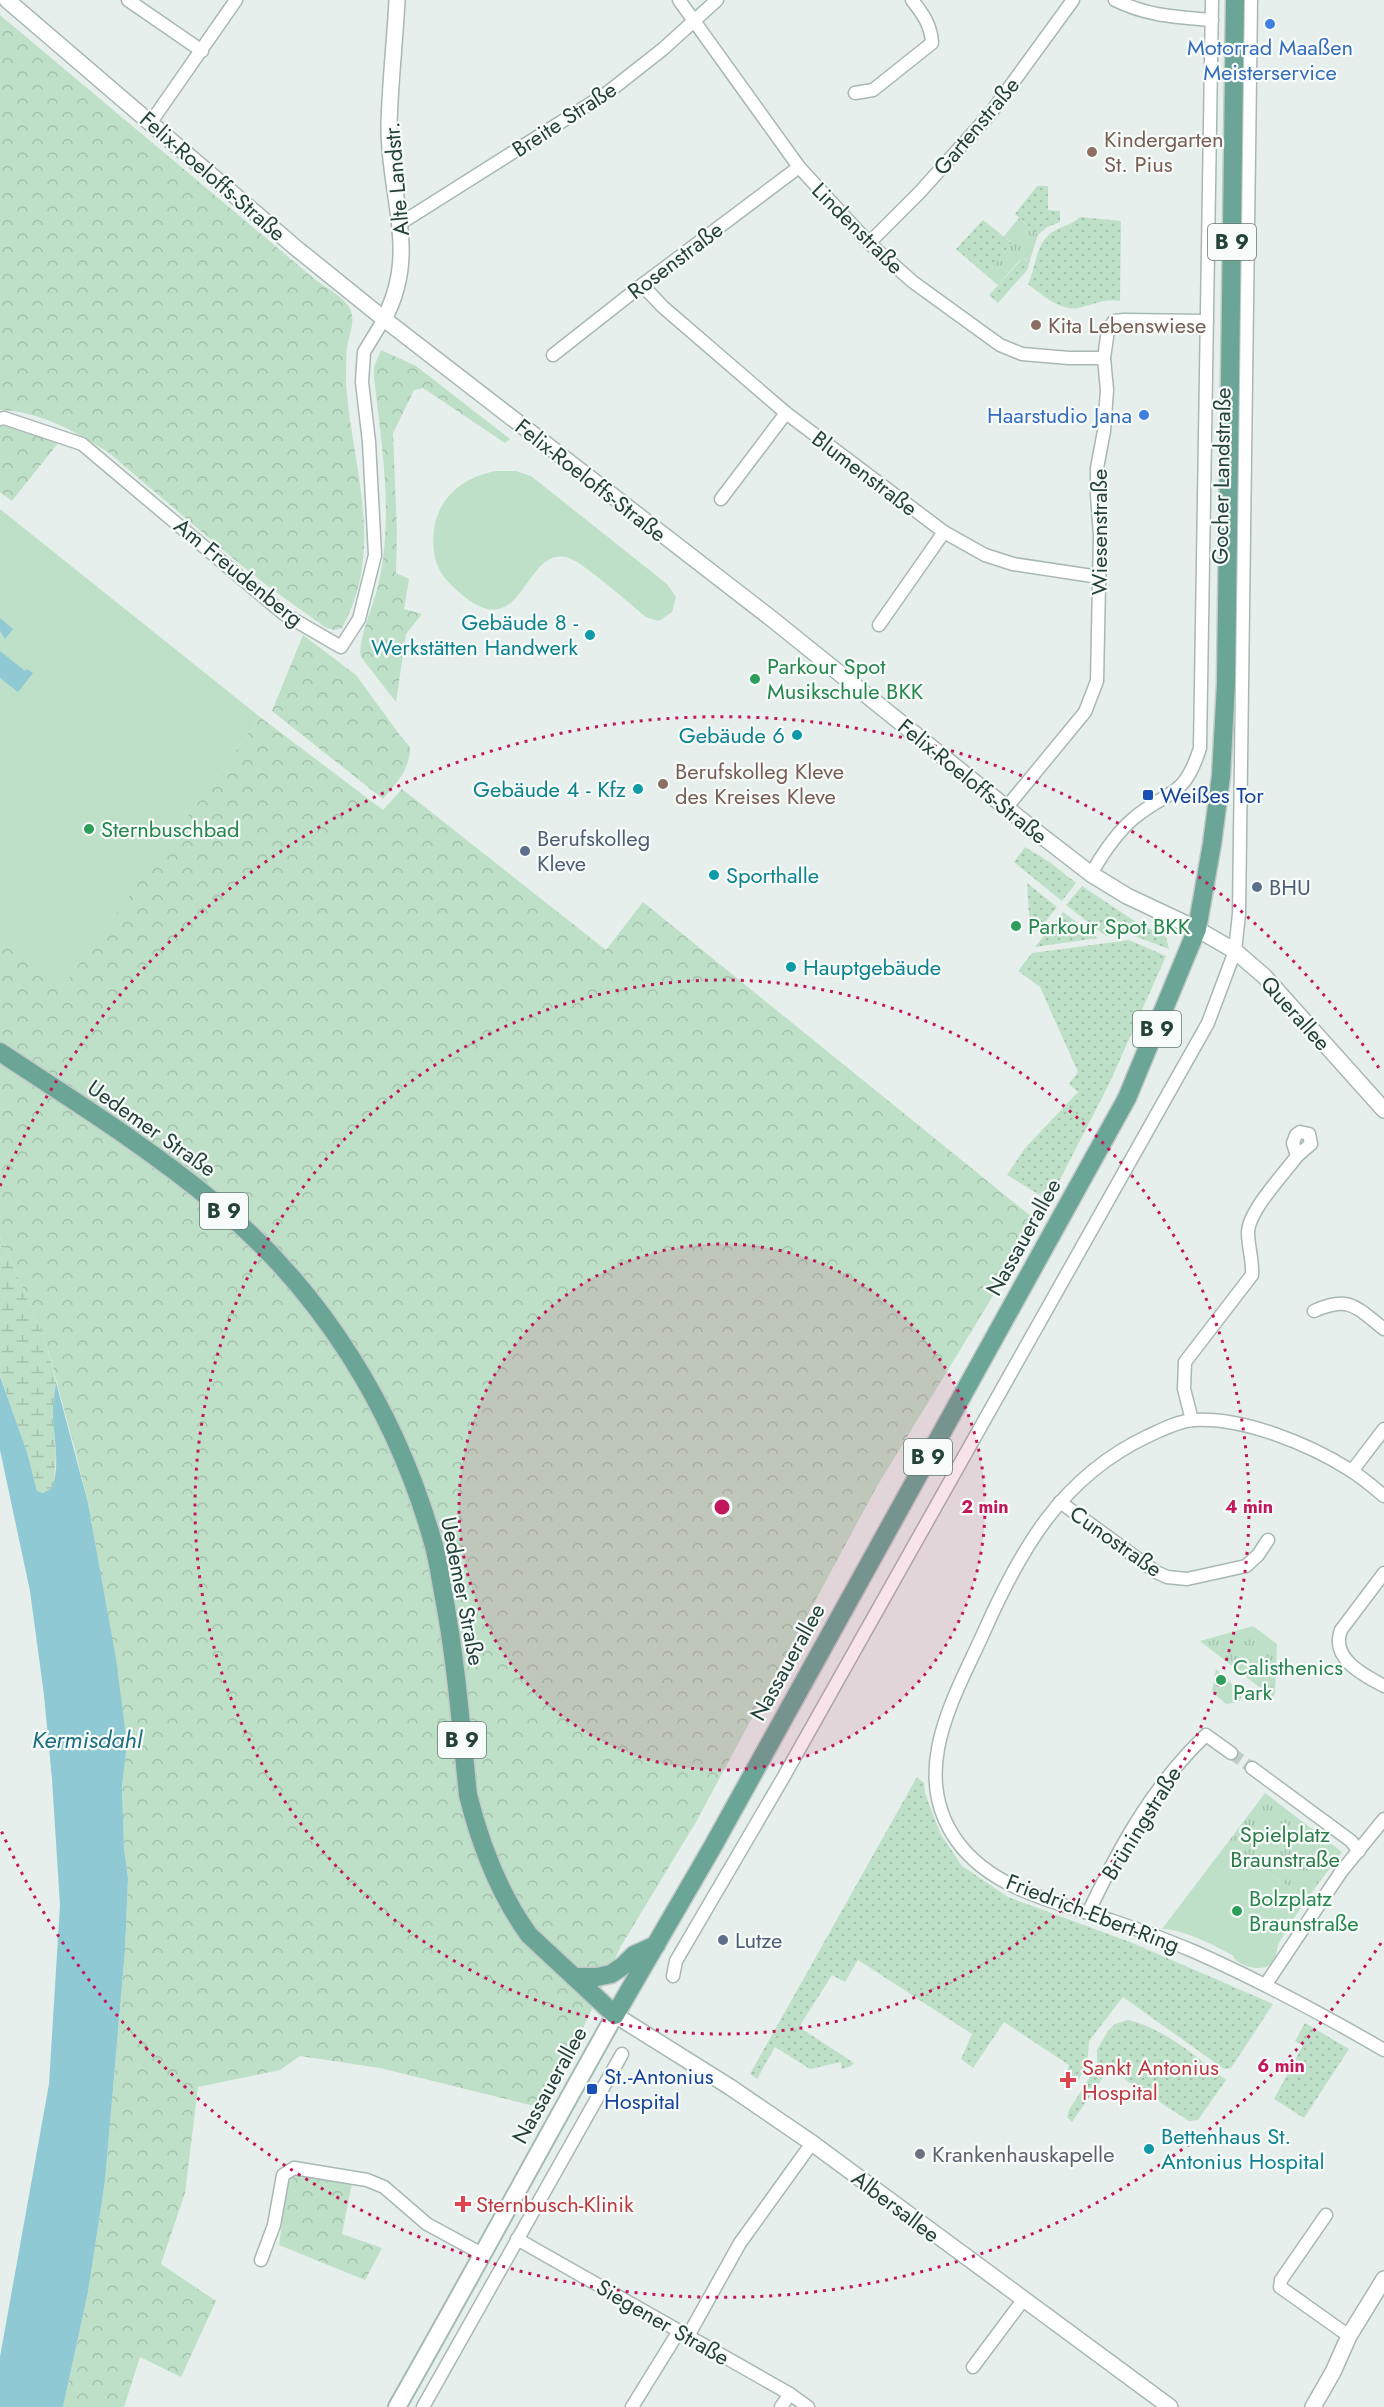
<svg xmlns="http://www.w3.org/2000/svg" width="1384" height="2407" font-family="Jost,sans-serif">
  <defs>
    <pattern id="grass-dots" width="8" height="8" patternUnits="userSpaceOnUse" patternTransform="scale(1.5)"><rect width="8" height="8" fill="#bfe0c8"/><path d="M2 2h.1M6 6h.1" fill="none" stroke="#a4c1ad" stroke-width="1.8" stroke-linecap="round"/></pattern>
    <pattern id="forest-crowns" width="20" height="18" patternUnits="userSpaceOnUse" patternTransform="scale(1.5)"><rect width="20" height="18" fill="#bfe0c8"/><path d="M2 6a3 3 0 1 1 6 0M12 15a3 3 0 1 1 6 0" fill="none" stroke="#a4c1ad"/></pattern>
    <pattern id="wetland-marsh" width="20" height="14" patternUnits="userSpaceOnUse" patternTransform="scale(1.5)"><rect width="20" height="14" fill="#bfe0c8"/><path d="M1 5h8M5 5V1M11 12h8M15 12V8" fill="none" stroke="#a4c1ad"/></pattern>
    <pattern id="park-tufts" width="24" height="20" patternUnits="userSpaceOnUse" patternTransform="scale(1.5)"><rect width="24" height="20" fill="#bfe0c8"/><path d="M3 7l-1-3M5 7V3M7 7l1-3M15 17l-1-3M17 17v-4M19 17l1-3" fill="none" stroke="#a4c1ad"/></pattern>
  </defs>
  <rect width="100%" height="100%" fill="#e6efeb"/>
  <g fill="url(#grass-dots)">
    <path d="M1037,186h11v24l12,1v11l-13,5 -9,8 -23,-21z"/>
    <path d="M1080,217l41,4 -1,80c-16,-3 -27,4 -42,7 -18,3 -36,-13 -50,-24 8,-16 7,-39 23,-51 9,-7 20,-7 29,-16z"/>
    <path d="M983,220l29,23 -26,32 -30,-26z"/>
    <path d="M1023,258l6,5 -1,6 -30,34 -9,-8z"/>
    <path d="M1025,847l23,14 28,22 -14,18 -48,-39z"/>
    <path d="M1027,883l30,24 -18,23 -9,1z"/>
    <path d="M1082,886l54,36 30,15 3,12 -40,-15 -23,2 -40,-31z"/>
    <path d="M1063,912l35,26 -63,9z"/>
    <path d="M1129,940l37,16 -56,126 -61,119 -42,-26 18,-27 53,-56 -9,-8 9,-12 -38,-85 -22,-16 14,-18z"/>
    <path d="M917,1777l7,6 1,10 15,40 22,33 46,31 122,45 143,62 -42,64 -7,1 -101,-72 -34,44 -2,24 -10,17 -11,-8 3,-9 -65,-43 -31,46 -12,-9 11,-25 -114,-74 -13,22 -13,-7 -33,52 55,36 -3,3 -9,3 -1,-7 -31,7 -35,-22 -18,32 -7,-5z"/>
    <path d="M1128,2020c38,9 67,36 98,60l-28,40 -9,1 -80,-52 -37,53 -5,-5 2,-7 28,-44v-16l11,-19 7,-7z"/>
    <path d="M1305,2023l44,26 -45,69 -30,-19 29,-54 -8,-4z"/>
  </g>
  <g fill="url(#forest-crowns)">
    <path d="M0,15l317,266c11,8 30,18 34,30 4,13 -2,24 -4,36 -1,12 -1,25 -1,37 6,84 40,164 -4,244l-8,2 -9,-3 -56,-40 -34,-27 -126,-107c-31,-21 -71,-42 -109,-43z"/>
    <path d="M381,350l35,16 94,73 -5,4 -82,-55 -9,2 -21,43 4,99 -1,41 13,6 -5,30 18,5 -16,20 -10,68 -35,-45c-4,-15 13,-53 17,-71 16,-67 4,-140 -4,-208v-11z"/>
    <path d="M0,426l13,1 45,16 -46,58 -12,-9z"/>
    <path d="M303,635l53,40 43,59 11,13c0,23 -13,35 -27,52l-111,-88z"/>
    <path d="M260,717l123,93 19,-21 204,161 37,-48 395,320 -162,266 -180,334 -75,124 -43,93 -40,68 -158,-39 -80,-12 -20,14 -82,17 -13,106 -24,71 55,37 -35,76 -41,-20 -16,50h-61l25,-115 17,-111 20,-231 3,-72 -4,-29 -2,-62 5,-43 -20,-135 -19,-106 -13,-53 -29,-108 -46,-106v-295l61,47z"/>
    <path d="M297,2174l55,9 -10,51 40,14 -17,32 -86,-35 8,-59 3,-6z"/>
  </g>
  <path fill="url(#wetland-marsh)" d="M0,1236l46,106 10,40 -3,30 3,43 -2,28 -2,5 -9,5 -6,-2 -10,-39 -27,-77z"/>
  <g fill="url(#park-tufts)">
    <path d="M1019,218l19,17 -9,28 -5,-5 -5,3 -21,24 -12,-10 26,-32 -8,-7z"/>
    <path d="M1253,1626l24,18 -2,50 -3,3 -72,-56z"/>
    <path d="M1265,1793l77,59 -36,48 -78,-58z"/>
  </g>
  <g fill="#bfe0c8">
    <path d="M496,471h20l15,5 136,108 9,13 -4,15 -13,9 -13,-4c-15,-12 -65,-57 -80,-60 -43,-9 -43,91 -106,36 -13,-11 -24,-23 -26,-41 -2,-18 0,-33 9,-48 12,-19 31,-29 53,-33z"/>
    <path d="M0,509l260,208 -199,272 -61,-48z"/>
    <path d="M1216,1669l27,26 -4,7 -13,2 -14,-12z"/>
    <path d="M1228,1842l78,58c-9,14 -19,28 -27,43 -3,7 -2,15 -8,21 -9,8 -27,3 -35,-4 -6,-6 2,-2 -6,-6 -15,-9 -52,-26 -68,-25z"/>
  </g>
  <g fill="#8ec9d4">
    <path d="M0,618l13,11 -8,10 -5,-8z"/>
    <path d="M0,651l25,20 2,-2 6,4 -15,19 -18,-14z"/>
    <path d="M0,1376l27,76 10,39 6,2 9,-5c9,-24 1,-52 1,-77 0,-10 2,-20 3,-29l32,121 28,156 11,85 -5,43 2,62 4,29 -3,72 -20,231 -17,111 -25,115h-63v-50l49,-273 11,-179 -8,-126 -8,-84 -14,-104 -30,-141z"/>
  </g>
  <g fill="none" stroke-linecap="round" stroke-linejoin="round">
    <path stroke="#bfccc8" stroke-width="12" stroke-dasharray="12 6" stroke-linecap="butt" d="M1231,1753l21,15"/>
    <g stroke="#a8b8b2" stroke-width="15">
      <g id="minor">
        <path d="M128,0l74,51"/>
        <path d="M679,0l120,167 70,76 44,39 87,63 22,9 47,4h35"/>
        <path d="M1115,0c32,16 62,17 97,20"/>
        <path d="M855,93l18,-3 59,-47c-1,-18 -9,-29 -20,-43"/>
        <path d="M151,122l85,-122"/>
        <path d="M401,223l206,-130 56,-44 54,-49"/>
        <path d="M869,243l51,-51 70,-78 83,-114"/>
        <path d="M642,285l21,22 123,106 158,119 41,23 28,9 86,13"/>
        <path d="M553,355l89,-70 157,-118"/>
        <path d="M0,419l4,-1 78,26 202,170 57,33 18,-28 16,-64 -6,-113 -7,-60 2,-30 20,-33"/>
        <path d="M721,499l65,-86"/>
        <path d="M879,625l65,-93"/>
        <path d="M1006,808l79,-96 12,-31 3,-146 -3,-40v-27l7,-37 3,-41 -3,-32 4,-28 6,-9 10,-1 83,1"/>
        <path d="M1091,874c12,-21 25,-41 43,-56 35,-29 50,-19 66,-70l12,-748"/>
        <path d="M1300,1132l9,2 2,10 -14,12 -4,-13 3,-8z"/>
        <path d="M1314,1311c35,-16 42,-4 70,18"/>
        <path d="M1192,1420l-8,-31 1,-27 67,-87c1,-15 -4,-28 -4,-43 1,-22 36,-58 49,-76"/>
        <path d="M1352,1471l32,-42"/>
        <path d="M1384,1496c-11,-9 -22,-19 -34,-26 -41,-26 -107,-53 -156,-50 -16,1 -33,10 -46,16 -87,41 -128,114 -165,198 -29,64 -75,139 -26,207 35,49 102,62 156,80 27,9 54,19 80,30 66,29 129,63 191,99"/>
        <path d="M1060,1502l96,70 11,5 20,2 59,-13 12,-11 10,-15"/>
        <path d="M1384,1573l-43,57c-11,28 22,45 43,56"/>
        <path d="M1252,1768l99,73 8,10"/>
        <path d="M1088,1913c31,-65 65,-128 118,-178l25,18"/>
        <path d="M673,1976l3,-15 107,-183 425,-755 27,-72 4,-37 12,-914"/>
        <path d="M1266,1984l75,-112 43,-53"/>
        <path d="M1326,2215l-45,65 -1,7 69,49"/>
        <path d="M517,2239l273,155 18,13"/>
        <path d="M261,2260l13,-35 9,-50 11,-7 73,12 17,7 43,37 57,31"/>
        <path d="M688,2336l52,-93 72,-100"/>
        <path d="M973,2367l50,-67"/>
        <path d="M423,2407l199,-353"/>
        <path d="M632,2407l47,-76"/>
        <path d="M781,2407l9,-13"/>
      </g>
    </g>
    <g stroke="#a8b8b2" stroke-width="18">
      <g id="tertiary">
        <path d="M7,0l289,248 88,71 388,300 262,211 57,44 36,22 70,33 38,22 29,25 120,134"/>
        <path d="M384,319c36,-67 4,-124 5,-194 1,-42 6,-84 8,-125"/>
        <path d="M615,2015l115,72 82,56 358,264"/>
        <path d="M1313,2407l20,-35 16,-36 35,-57"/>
      </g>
    </g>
    <g stroke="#a4bbb3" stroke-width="20">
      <path id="secondary" d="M397,2407c74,-130 145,-262 218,-392"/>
    </g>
    <g stroke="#c2cac8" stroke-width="21">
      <g id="primary">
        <path d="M0,1052c72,48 147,94 214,150 108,88 183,210 220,344 4,15 6,30 9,46 13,67 18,135 25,203 12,48 32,100 61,140l86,80 98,-169 414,-748 70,-169 15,-85 9,-68 5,-92 9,-684"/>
        <path d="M574,1977h23l14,-3 12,-8 11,-11 22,-10"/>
      </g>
    </g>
    <use href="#minor" stroke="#fff" stroke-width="12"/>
    <use href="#tertiary" stroke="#fff" stroke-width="15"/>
    <use href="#secondary" stroke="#fff" stroke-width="16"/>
    <use href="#primary" stroke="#6aa596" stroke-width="18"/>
  </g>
  <circle cx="722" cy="1507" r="263" fill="#c2185b" fill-opacity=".12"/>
  <g fill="none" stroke="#c2185b" stroke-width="3" stroke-dasharray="3 6">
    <circle cx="722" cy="1507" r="263"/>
    <circle cx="722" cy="1507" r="527"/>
    <path d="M1381 1943A790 790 0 0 1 0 1828M0 1186A790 790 0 0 1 1381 1071"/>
  </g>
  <g fill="#3f7fe0" stroke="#f7fbf9" stroke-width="2">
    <circle cx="1270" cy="24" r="6"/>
    <circle cx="1144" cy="415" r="6"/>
  </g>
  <g fill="#8d6e63" stroke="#f7fbf9" stroke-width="2">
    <circle cx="1092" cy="152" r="6"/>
    <circle cx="1036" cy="325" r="6"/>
    <circle cx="663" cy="784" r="6"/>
  </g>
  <g fill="#0f9aa8" stroke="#f7fbf9" stroke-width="2">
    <circle cx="590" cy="635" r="6"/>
    <circle cx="797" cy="735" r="6"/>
    <circle cx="638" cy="789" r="6"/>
    <circle cx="714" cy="875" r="6"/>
    <circle cx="791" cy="967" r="6"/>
    <circle cx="1149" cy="2149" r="6"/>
  </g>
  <g fill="#2e9e5b" stroke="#f7fbf9" stroke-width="2">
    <circle cx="755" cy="679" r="6"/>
    <circle cx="89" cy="829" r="6"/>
    <circle cx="1016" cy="926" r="6"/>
    <circle cx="1221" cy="1680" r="6"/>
    <circle cx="1237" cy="1911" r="6"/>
  </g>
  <g fill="#1a4fb4" stroke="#f7fbf9" stroke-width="2">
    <rect x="1142" y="789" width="12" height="12" rx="3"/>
    <rect x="586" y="2083" width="12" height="12" rx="3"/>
  </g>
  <g fill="#5c6f8a" stroke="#f7fbf9" stroke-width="2">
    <circle cx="525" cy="851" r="6"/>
    <circle cx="1257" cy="887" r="6"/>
    <circle cx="723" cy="1940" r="6"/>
  </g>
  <g fill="#e0444e" stroke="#f7fbf9" stroke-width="2">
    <path d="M1065 2071h6v6h6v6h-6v6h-6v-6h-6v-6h6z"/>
    <path d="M460 2195h6v6h6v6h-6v6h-6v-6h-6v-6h6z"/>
  </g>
  <circle fill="#6b7280" stroke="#f7fbf9" stroke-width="2" cx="920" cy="2154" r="6"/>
  <g text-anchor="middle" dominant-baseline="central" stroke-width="4.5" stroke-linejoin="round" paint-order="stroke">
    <g fill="#f7fbf9" stroke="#637a73" stroke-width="1.5">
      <rect x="1208" y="224" width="48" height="36" rx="4.5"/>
      <rect x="1133" y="1011" width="48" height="36" rx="4.5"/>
      <rect x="200" y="1193" width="48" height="36" rx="4.5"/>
      <rect x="904" y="1439" width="48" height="36" rx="4.5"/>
      <rect x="438" y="1722" width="48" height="36" rx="4.5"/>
    </g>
    <g font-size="21" font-weight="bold" fill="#24423a">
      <text x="1232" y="242">B 9</text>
      <text x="1157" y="1029">B 9</text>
      <text x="224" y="1211">B 9</text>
      <text x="928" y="1457">B 9</text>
      <text x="462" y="1740">B 9</text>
    </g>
    <g font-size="22" fill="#366cbe" stroke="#f7fbf9">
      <text x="1270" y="47">Motorrad Maaßen<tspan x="1270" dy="25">Meisterservice</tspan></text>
      <text x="1132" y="415" text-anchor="end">Haarstudio Jana</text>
    </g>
    <g font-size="22" fill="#24423a" stroke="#f7fbf9">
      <text transform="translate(564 119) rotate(-33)">Breite Straße</text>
      <text transform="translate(976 126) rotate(-50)">Gartenstraße</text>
      <text transform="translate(213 176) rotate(41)">Felix-Roeloffs-Straße</text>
      <text transform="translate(396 179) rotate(-95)">Alte Landstr.</text>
      <text transform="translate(858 228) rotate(45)">Lindenstraße</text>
      <text transform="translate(675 260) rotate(-37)">Rosenstraße</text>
      <text transform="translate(865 473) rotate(37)">Blumenstraße</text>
      <text transform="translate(1221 476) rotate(-89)">Gocher Landstraße</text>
      <text transform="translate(591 480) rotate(38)">Felix-Roeloffs-Straße</text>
      <text transform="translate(1099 532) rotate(-90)">Wiesenstraße</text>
      <text transform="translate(239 572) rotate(39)">Am Freudenberg</text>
      <text transform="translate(973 781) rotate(39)">Felix-Roeloffs-Straße</text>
      <text transform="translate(1296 1013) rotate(48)">Querallee</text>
      <text transform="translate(152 1128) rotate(35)">Uedemer Straße</text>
      <text transform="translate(1023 1237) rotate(-61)">Nassauerallee</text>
      <text transform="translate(1116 1541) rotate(35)">Cunostraße</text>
      <text transform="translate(463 1591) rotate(79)">Uedemer Straße</text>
      <text transform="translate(787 1662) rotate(-61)">Nassauerallee</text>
      <text transform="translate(1141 1823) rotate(-58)">Brüningstraße</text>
      <text transform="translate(1093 1913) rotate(21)">Friedrich-Ebert-Ring</text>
      <text transform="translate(549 2085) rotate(-61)">Nassauerallee</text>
      <text transform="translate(896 2206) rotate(37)">Albersallee</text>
      <text transform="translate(663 2322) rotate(30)">Siegener Straße</text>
    </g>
    <g font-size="22" fill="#785e54" stroke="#f7fbf9" text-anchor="start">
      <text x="1104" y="139">Kindergarten<tspan x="1104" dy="25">St. Pius</tspan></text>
      <text x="1048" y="325">Kita Lebenswiese</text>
      <text x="675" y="771">Berufskolleg Kleve<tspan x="675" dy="25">des Kreises Kleve</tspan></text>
    </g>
    <g font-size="22" fill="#0d838f" stroke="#f7fbf9" text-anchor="end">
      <text x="578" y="622">Gebäude 8 -<tspan x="578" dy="25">Werkstätten Handwerk</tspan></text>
      <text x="785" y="735">Gebäude 6</text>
      <text x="626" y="789">Gebäude 4 - Kfz</text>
      <text x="726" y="875" text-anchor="start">Sporthalle</text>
      <text x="803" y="967" text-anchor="start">Hauptgebäude</text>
      <text x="1161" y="2136" text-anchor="start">Bettenhaus St.<tspan x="1161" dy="25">Antonius Hospital</tspan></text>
    </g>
    <g font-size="22" fill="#27864d" stroke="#f7fbf9" text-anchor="start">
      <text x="767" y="666">Parkour Spot<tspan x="767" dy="25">Musikschule BKK</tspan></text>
      <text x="101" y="829">Sternbuschbad</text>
      <text x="1028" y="926">Parkour Spot BKK</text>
      <text x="1233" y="1667">Calisthenics<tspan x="1233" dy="25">Park</tspan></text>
      <text x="1249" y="1898">Bolzplatz<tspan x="1249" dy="25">Braunstraße</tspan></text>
    </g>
    <g font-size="22" fill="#164399" stroke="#f7fbf9" text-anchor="start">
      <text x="1160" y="795">Weißes Tor</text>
      <text x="604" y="2076">St.-Antonius<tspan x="604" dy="25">Hospital</tspan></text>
    </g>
    <g font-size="22" fill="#4e5e75" stroke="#f7fbf9" text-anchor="start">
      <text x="537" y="838">Berufskolleg<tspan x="537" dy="25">Kleve</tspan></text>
      <text x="1269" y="887">BHU</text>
      <text x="735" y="1940">Lutze</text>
    </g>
    <g font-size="22" fill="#2d7a4b" stroke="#f7fbf9">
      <text x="1285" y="1834">Spielplatz<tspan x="1285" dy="25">Braunstraße</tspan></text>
    </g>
    <g font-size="22" fill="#be3a42" stroke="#f7fbf9" text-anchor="start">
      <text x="1082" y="2067">Sankt Antonius<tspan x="1082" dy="25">Hospital</tspan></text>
      <text x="476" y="2204">Sternbusch-Klinik</text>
    </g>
    <g font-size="22" fill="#5b616d" stroke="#f7fbf9" text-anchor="start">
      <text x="932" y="2154">Krankenhauskapelle</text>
    </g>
    <g font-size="24" font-style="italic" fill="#1c6f80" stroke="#f7fbf9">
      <text x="87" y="1739">Kermisdahl</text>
    </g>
  </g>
  <circle cx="722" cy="1507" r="9" fill="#c2185b" stroke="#f7fbf9" stroke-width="3"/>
  <g font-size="18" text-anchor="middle" font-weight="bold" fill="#c2185b" stroke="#f7fbf9" stroke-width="4.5" stroke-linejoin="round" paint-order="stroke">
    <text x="985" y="1513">2 min</text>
    <text x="1249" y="1513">4 min</text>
    <text x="1281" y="2072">6 min</text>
  </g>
</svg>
